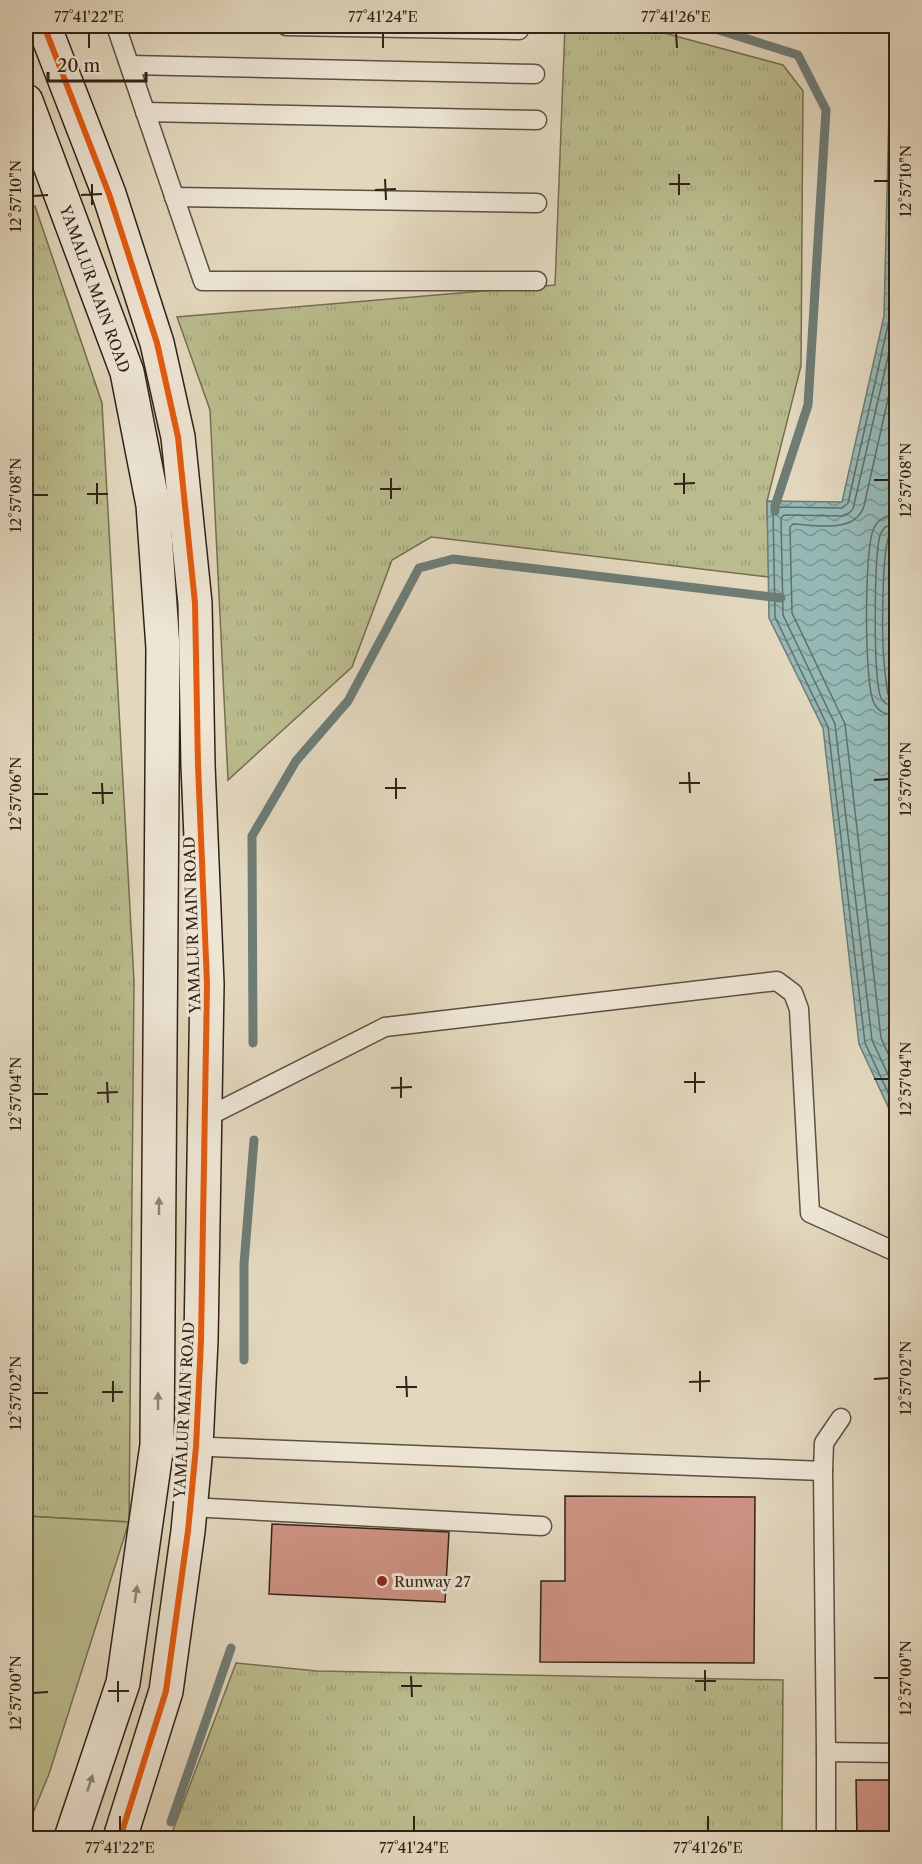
<svg xmlns="http://www.w3.org/2000/svg" width="922" height="1864" font-family="'Libre Caslon Text',serif">
  <defs>
    <pattern id="grass-tufts" width="24" height="20" patternUnits="userSpaceOnUse" patternTransform="scale(1.5)"><rect width="24" height="20" fill="#babc8d"/><path d="M3 7l-1-3M5 7V3M7 7l1-3M15 17l-1-3M17 17v-4M19 17l1-3" fill="none" stroke="#a0a179"/></pattern>
    <pattern id="water-waves" width="16" height="10" patternUnits="userSpaceOnUse" patternTransform="scale(1.5)"><rect width="16" height="10" fill="#95b9b5"/><path d="M0 5q4-4 8 0t8 0" fill="none" stroke="#7a9692"/></pattern>
  </defs>
  <rect width="100%" height="100%" fill="#e3d8be"/>
  <filter id="stains"><feTurbulence type="fractalNoise" baseFrequency=".00333" numOctaves="4"/><feColorMatrix values="0 0 0 0 .2 0 0 0 0 .09 0 0 0 0 .02 0 0 0 .5 -.17"/></filter>
  <radialGradient id="worn" r=".72"><stop offset=".6" stop-color="#630" stop-opacity="0"/><stop offset="1" stop-color="#630" stop-opacity=".3"/></radialGradient>
  <g fill="url(#grass-tufts)" stroke="#756f52" stroke-width="1.5">
    <path d="M565,26h73l145,39 20,26 -2,275 -34,135 2,76 -338,-40 -39,23 -40,107 -124,113 -18,-370 -33,-93 378,-32z"/>
    <path d="M35,206l67,197 32,578 -5,541 -103,-6v-1309z"/>
    <path d="M236,1663l81,8 466,9 -1,158h-612z"/>
  </g>
  <path fill="#babc8d" stroke="#756f52" stroke-width="1.5" d="M26,1516l103,6 -80,252 -23,56z"/>
  <path fill="url(#water-waves)" stroke="#6d7d76" stroke-width="1.5" d="M891,26h5v489l-6,48v97l6,56v408l-37,-80 -36,-316 -54,-110 -2,-117 75,1 42,-186z"/>
  <g fill="none" stroke-linecap="round" stroke-linejoin="round">
    <g stroke="#626e66" stroke-width="1.5">
      <path d="M896,26l-6,290 -42,187 -6,5 -65,-1 -4,3 2,107 53,110 37,316 31,67"/>
      <path d="M896,322l-43,187 -4,4 -6,3 -59,-1 -3,3 2,97 52,109 37,316 24,52"/>
      <path d="M896,363l-32,143c-9,28 -48,19 -71,18l-3,3 2,86 53,111 36,314 15,33"/>
      <path d="M896,515c-9,0 -18,4 -22,13 -10,18 -10,156 0,175 4,9 13,12 22,13"/>
      <path d="M896,524l-11,3c-3,4 -3,4 -5,8 -6,23 -7,144 1,163 3,6 9,8 15,9"/>
      <path d="M896,531l-5,1c-10,11 -9,110 -7,130 1,11 2,22 4,32l3,4 5,1"/>
    </g>
    <g stroke="#6d7d76" stroke-width="9">
      <path d="M706,26l92,29 28,55 -18,295 -33,101v5"/>
      <path d="M253,1043l-1,-207 44,-75 52,-60 71,-133 34,-9 328,39"/>
      <path d="M244,1360v-96l10,-124"/>
      <path d="M171,1822l60,-174"/>
    </g>
  </g>
  <g fill="#ce9282" stroke="#302217" stroke-width="1.5">
    <path d="M565,1496l190,1 -1,166 -214,-1 1,-81h24z"/>
    <path d="M272,1524l177,8 -4,70 -176,-8z"/>
    <path d="M856,1780h40v58h-39z"/>
  </g>
  <g fill="none" stroke-linecap="round" stroke-linejoin="round">
    <g stroke="#5d5041" stroke-width="21">
      <g id="lane">
        <path d="M116,26l87,255h334"/>
        <path d="M286,26l233,4"/>
        <path d="M130,65l405,9"/>
        <path d="M145,112l392,8"/>
        <path d="M174,197l363,6"/>
        <path d="M205,1118l180,-91 392,-46 16,12 6,16 11,204 86,39"/>
        <path d="M157,1445l666,26 1,-28 17,-25"/>
        <path d="M823,1471l3,281"/>
        <path d="M190,1507l352,19"/>
        <path d="M826,1838v-86l70,1"/>
      </g>
    </g>
    <g stroke="#302217" stroke-width="36">
      <g id="secondary">
        <path d="M44,26l65,168 48,149 21,94 17,166 3,162 9,219 -6,356 -5,107 -8,84 -22,160 -46,147"/>
        <path d="M26,101l101,271 26,133 10,143 -6,797 -34,238 -52,155"/>
      </g>
    </g>
    <use href="#lane" stroke="#ede6d5" stroke-width="18"/>
    <use href="#secondary" stroke="#ede6d5" stroke-width="33"/>
    <g stroke="#ede6d5" stroke-width="10">
      <path id="cycleway" d="M44,26l65,168 48,149 21,94 17,166 3,162 9,219 -6,356 -5,107 -8,84 -22,160 -46,147"/>
    </g>
    <use href="#cycleway" stroke="#e8590c" stroke-width="6"/>
  </g>
  <defs><path id="oneway-solid" d="M-6-.8H1V-3.2L6.5 0L1 3.2V.8H-6Z" transform="scale(1.5)"/></defs>
  <g fill="#8e8476">
    <use href="#oneway-solid" transform="translate(159 1206) rotate(-90)"/>
    <use href="#oneway-solid" transform="translate(158 1401) rotate(-90)"/>
    <use href="#oneway-solid" transform="translate(136 1594) rotate(-82)"/>
    <use href="#oneway-solid" transform="translate(90 1783) rotate(-72)"/>
  </g>
  <path fill="none" stroke="#302217" stroke-width="2" d="M89,33v15M383,33v15M676,33l1,15M679,174v21M385,179l1,21M874,181h15M92,184v21M669,184h21M375,190l21,-1M81,195l21,-1M33,196l15,-1M684,473v21M391,478v21M874,480h15M97,483v21M674,484l21,-1M380,489h21M87,494h21M33,495h15M689,772l1,21M396,778v21M874,780l15,-1M102,783l1,21M679,783h21M385,788h21M92,793h21M33,794h15M695,1072v21M401,1077v21M874,1079h15M107,1082l1,21M684,1082h21M391,1088l21,-1M97,1093l21,-1M33,1094h15M700,1371v21M406,1376l1,21M874,1379l15,-1M113,1381v21M689,1382l21,-1M396,1387h21M102,1392h21M33,1393h15M705,1670v21M411,1676l1,21M874,1678h15M118,1681v21M695,1681h21M401,1686h21M108,1691h21M33,1693l15,-1M120,1816v15M414,1816v15M708,1816v15"/>
  <circle fill="#8f2418" stroke="#ede6d5" stroke-width="2" cx="382" cy="1581" r="6"/>
  <g text-anchor="middle" dominant-baseline="central" stroke-width="6" stroke-linejoin="round" paint-order="stroke">
    <g font-size="15" fill="#302217" stroke="#ede6d5">
      <text transform="translate(95 289) rotate(70)">YAMALUR MAIN ROAD</text>
      <text transform="translate(192 925) rotate(-92)">YAMALUR MAIN ROAD</text>
      <text transform="translate(184 1410) rotate(-87)">YAMALUR MAIN ROAD</text>
    </g>
    <g font-size="15" fill="#302217" stroke="#ede6d5" text-anchor="start">
      <text x="394" y="1581">Runway 27</text>
    </g>
  </g>
  <rect width="922" height="1864" fill="none" stroke="#e3d8be" stroke-width="66"/>
  <path d="M48 72v9h98v-9" fill="none" stroke="#302217" stroke-width="3"/>
  <text x="57" y="72" font-size="18" fill="#302217" stroke="#ede6d5" stroke-width="4.5" paint-order="stroke">20 m</text>
  <rect x="33" y="33" width="856" height="1798" fill="none" stroke="#302217" stroke-width="2"/>
  <g font-size="15" text-anchor="middle" fill="#302217">
    <text x="89" y="22">77°41'22"E</text>
    <text x="383" y="22">77°41'24"E</text>
    <text x="676" y="22">77°41'26"E</text>
    <text transform="translate(906 181) rotate(-90)" y="5">12°57'10"N</text>
    <text transform="translate(16 196) rotate(-90)" y="5">12°57'10"N</text>
    <text transform="translate(906 480) rotate(-90)" y="5">12°57'08"N</text>
    <text transform="translate(16 495) rotate(-90)" y="5">12°57'08"N</text>
    <text transform="translate(906 779) rotate(-90)" y="5">12°57'06"N</text>
    <text transform="translate(16 794) rotate(-90)" y="5">12°57'06"N</text>
    <text transform="translate(906 1079) rotate(-90)" y="5">12°57'04"N</text>
    <text transform="translate(16 1094) rotate(-90)" y="5">12°57'04"N</text>
    <text transform="translate(906 1378) rotate(-90)" y="5">12°57'02"N</text>
    <text transform="translate(16 1393) rotate(-90)" y="5">12°57'02"N</text>
    <text transform="translate(906 1678) rotate(-90)" y="5">12°57'00"N</text>
    <text transform="translate(16 1693) rotate(-90)" y="5">12°57'00"N</text>
    <text x="120" y="1853">77°41'22"E</text>
    <text x="414" y="1853">77°41'24"E</text>
    <text x="708" y="1853">77°41'26"E</text>
  </g>
  <rect width="100%" height="100%" filter="url(#stains)"/>
  <rect width="100%" height="100%" fill="url(#worn)"/>
</svg>
